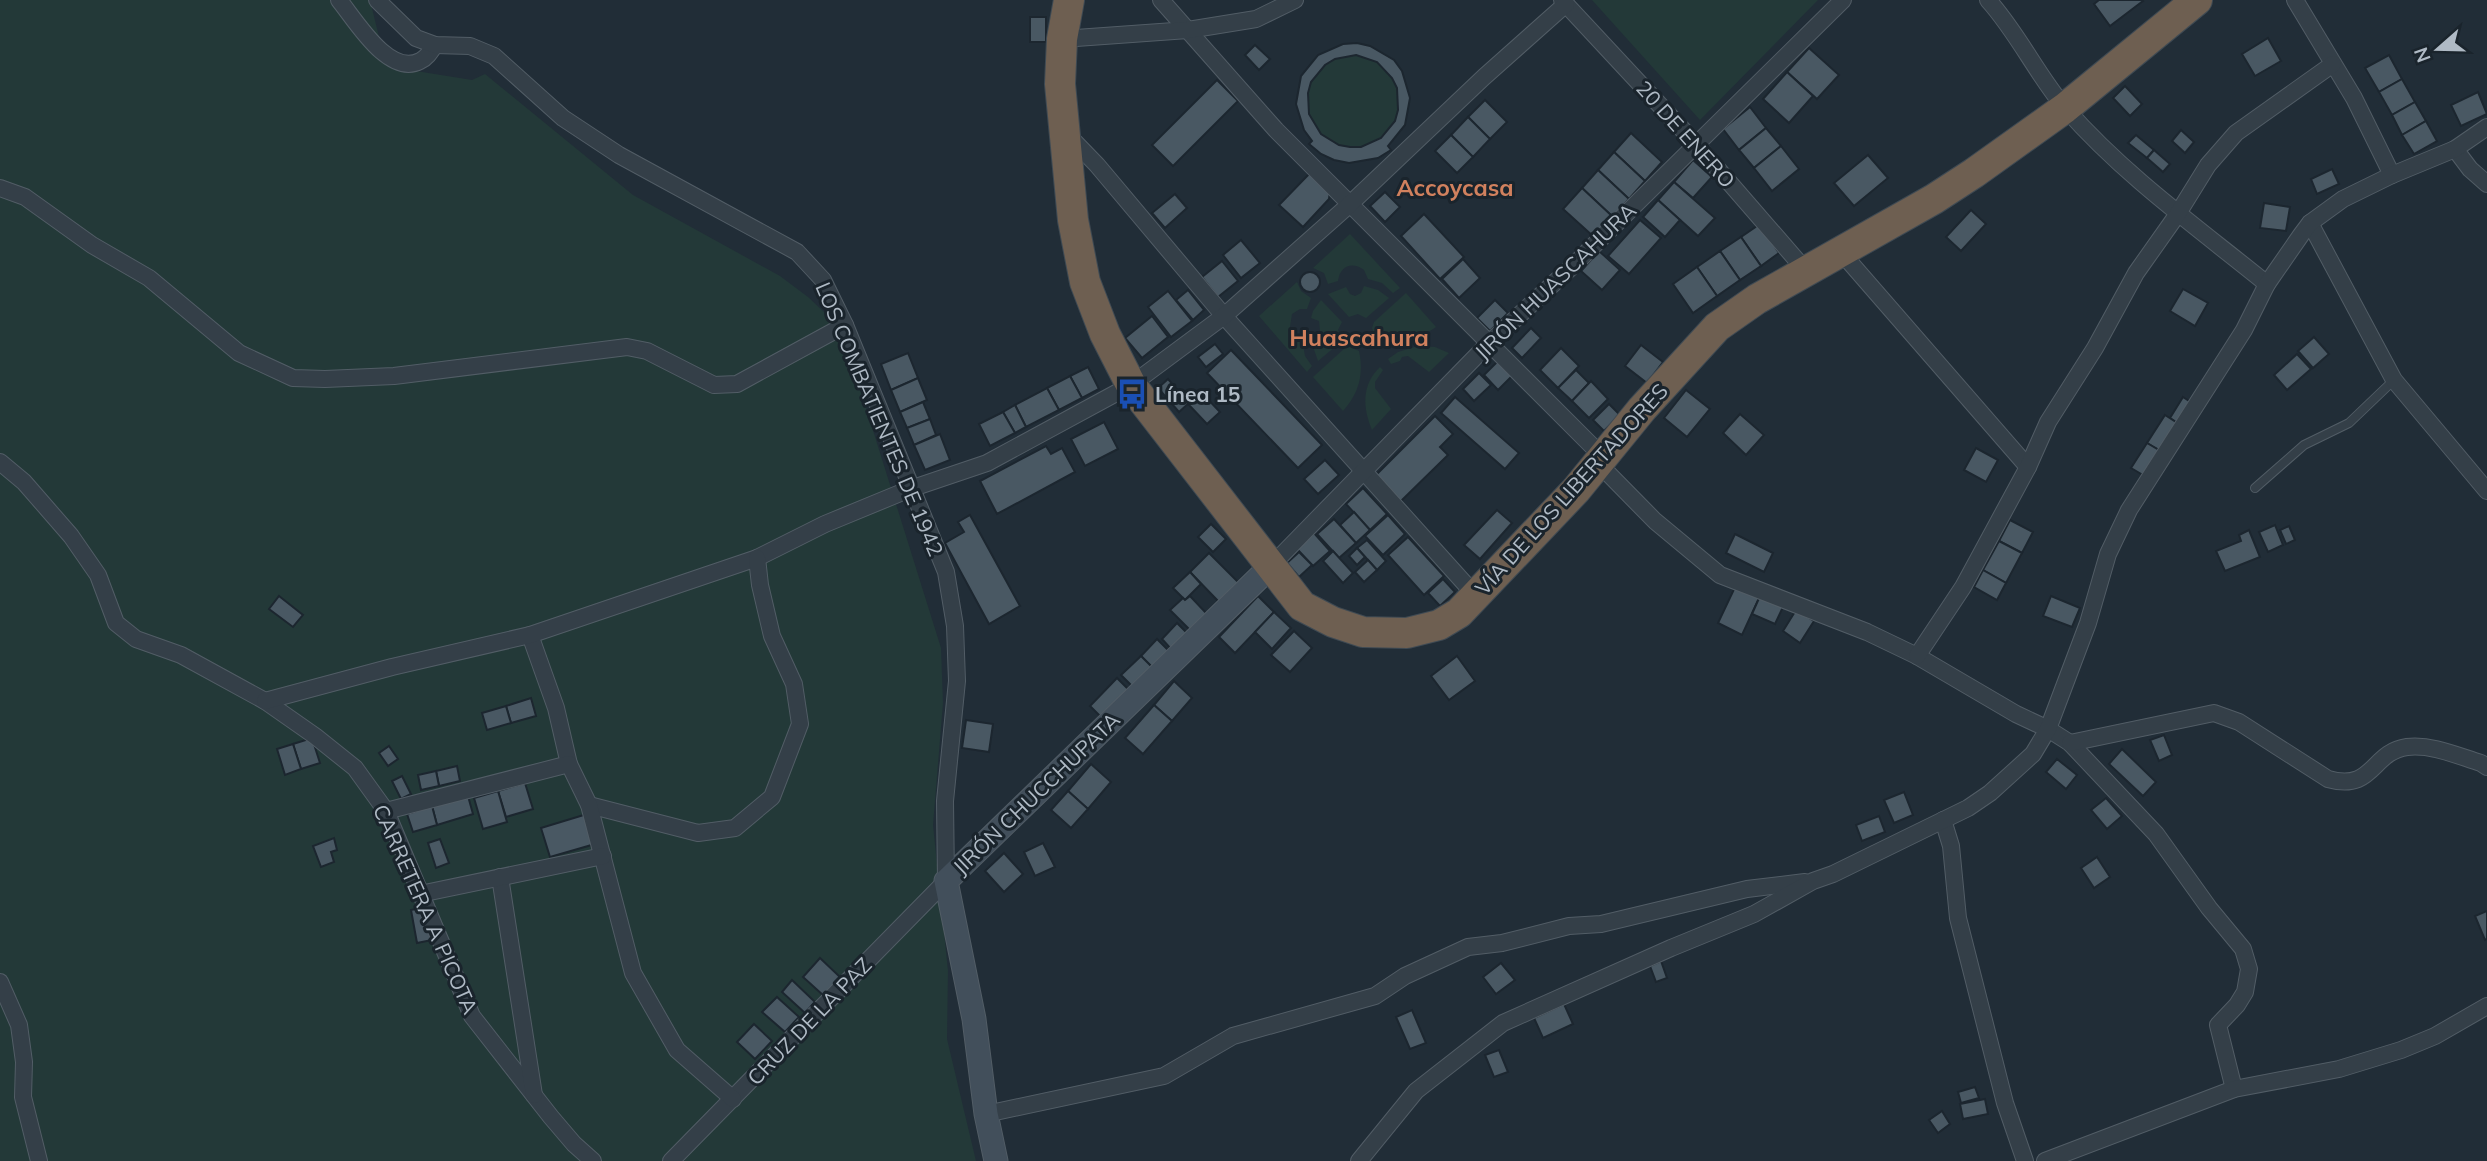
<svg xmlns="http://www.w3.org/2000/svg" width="2487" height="1161" font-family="Mulish,sans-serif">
  <rect width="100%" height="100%" fill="#212d37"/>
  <g fill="#233938">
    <path d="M0,0h370l9,37 37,34 56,9 13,-6 148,121 147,81 28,21 33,31 100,320 2,55 -10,122 15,146 -1,68 29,122h-976z"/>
    <path d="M1592,0h226l-118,120z"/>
    <circle cx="1353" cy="101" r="46"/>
    <path d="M1350,234l50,54 -7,5 -11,-10 -14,-4 -4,-9c-12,-9 -24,-4 -26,11l-10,3 -4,-11 -11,-5z"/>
    <path d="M1297,282l4,9 10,7 -4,11h-7l-8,5 -2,13 5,8 7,3 3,18 7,10 -5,6 -48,-56z"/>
    <path d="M1364,286l14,4 11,8 -23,20 -8,-4 -9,3 -21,-23 18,-7 4,7 5,2 6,-3z"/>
    <path d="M1406,293l30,34c-19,14 -38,16 -61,9l-3,-8 2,-6z"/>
    <path d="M1321,300l21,22 -4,8 4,11 -24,20 -9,-26h6l5,-4 -1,-10 -8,-3 2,-7z"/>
    <path d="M1418,346l17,1 14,6 -20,19 -21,-16 -6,1 -2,4 -9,3 -3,-5 10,-7z"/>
    <path d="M1350,347l9,4c5,23 0,42 -16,60l-30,-34 32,-29z"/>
    <path d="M1380,367l3,3 -8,12v6l16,21 -19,21c-9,-22 -11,-45 8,-63z"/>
  </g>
  <g fill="#495863" stroke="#1c262f" stroke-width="2" fill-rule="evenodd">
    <path d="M2099,0h43l1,1 -33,25 -16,-22z"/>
    <rect x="1030" y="17" width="16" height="25"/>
    <path d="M2268,38l13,23 -26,15 -13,-22z"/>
    <path d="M1357,43l13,3 24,14 8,11 8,27 -5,27 -17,21 3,4 -13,8 -29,5 -15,-3 -13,-6 -12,-10 3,-3 -8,-11 -8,-26 5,-28 17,-21 25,-11zM1356,55l21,7 15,16 5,10 1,22 -3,11 -14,17 -20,9h-11l-11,-2 -18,-11 -12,-20 -1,-21 3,-11 14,-17 10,-6z"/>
    <path d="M1255,45l15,14 -11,11 -14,-15z"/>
    <path d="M1809,48l30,27 -22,24 -30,-27z"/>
    <path d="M2389,55l13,24 -23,13 -14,-24z"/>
    <path d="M1787,72l26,24 -24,27 -26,-24z"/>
    <path d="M2402,79l13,23 -23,13 -13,-23z"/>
    <path d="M1217,80l21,21 -65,65 -21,-21z"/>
    <path d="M2125,86l17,18 -12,12 -17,-18z"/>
    <path d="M2478,92l9,22 -26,12 -10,-21z"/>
    <path d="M1485,100l22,22 -17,17 -22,-22z"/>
    <path d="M2415,102l11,19 -24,14 -10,-20z"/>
    <path d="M1750,107l16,21 -27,22 -16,-21z"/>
    <path d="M1468,117l22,22 -17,18 -22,-22z"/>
    <path d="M2426,121l11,20 -23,13 -12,-19z"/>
    <path d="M1766,128l15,18 -27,22 -15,-18z"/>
    <path d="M2181,130l13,12 -9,11 -13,-12z"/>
    <path d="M1631,133l31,29 -17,19 -31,-29z"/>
    <path d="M1451,135l22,22 -16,16 -22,-22z"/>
    <path d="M2136,135l18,15 -7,8 -19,-15z"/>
    <path d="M1781,146l18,23 -27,22 -18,-23z"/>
    <path d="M2154,150l16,14 -7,8 -16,-14z"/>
    <path d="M1614,152l31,29 -16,18 -31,-29z"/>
    <path d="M1868,155l20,23 -34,28 -20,-23z"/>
    <path d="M1693,160l19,17 -19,21 -19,-16z"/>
    <path d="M2332,169l7,15 -22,10 -6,-15z"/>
    <path d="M1598,170l31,29 -16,18 -31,-29z"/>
    <path d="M1311,172l19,18 -1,9 -26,28 -24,-22z"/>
    <path d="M1674,182l41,36 -17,18 -40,-36z"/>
    <path d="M1582,188l31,29 -19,20 -31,-28z"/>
    <path d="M1385,192l15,15 -15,15 -15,-16z"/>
    <path d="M1175,194l12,14 -22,20 -13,-15z"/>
    <path d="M1658,200l22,20 -15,17 -22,-20z"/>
    <path d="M2264,203l26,4 -4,24 -26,-3z"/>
    <path d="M1971,210l15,14 -25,27 -15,-14z"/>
    <path d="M1424,214l40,43 -24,22 -39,-43z"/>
    <path d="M1640,220l21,18 -32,36 -21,-18z"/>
    <path d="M1760,224l19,29 -18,13 -20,-29z"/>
    <path d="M1741,237l20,29 -21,14 -20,-29z"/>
    <path d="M1241,240l19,23 -19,15 -18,-23z"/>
    <path d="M1599,251l21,19 -18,20 -21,-19z"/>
    <path d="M1720,251l20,29 -23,16 -20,-29z"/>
    <path d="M1463,259l17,19 -21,20 -17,-19z"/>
    <path d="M1222,261l16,20 -20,16 -16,-20z"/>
    <path d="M1697,267l20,29 -24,17 -20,-29z"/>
    <circle cx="1310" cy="282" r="10"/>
    <path d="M2183,289l25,14 -13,23 -25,-15z"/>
    <path d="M1188,290l16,20 -11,10 -17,-20z"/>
    <path d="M1168,291l24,30 -21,16 -23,-30z"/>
    <path d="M1495,300l13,13 -18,18 -13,-13z"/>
    <path d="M1152,316l16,21 -26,21 -17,-20z"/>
    <path d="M1531,328l10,10 -19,20 -10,-10z"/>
    <path d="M2314,337l15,17 -16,14 -15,-17z"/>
    <path d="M1215,344l8,10 -17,13 -8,-10z"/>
    <path d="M1641,345l22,17 -16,21 -22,-17z"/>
    <path d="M1561,348l18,18 -21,22 -18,-18z"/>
    <path d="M1231,350l91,95 -24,23 -91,-95z"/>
    <path d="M908,353l10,25 -27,12 -10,-26z"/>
    <path d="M2297,354l14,15 -24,21 -13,-15z"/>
    <path d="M1500,359l14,15 -16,16 -14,-15z"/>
    <path d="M1088,367l11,22 -17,9 -12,-22z"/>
    <path d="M1576,370l13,13 -17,18 -14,-13z"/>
    <path d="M1479,373l12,12 -17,16 -11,-12z"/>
    <path d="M1070,376l12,22 -23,12 -12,-22z"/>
    <path d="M918,378l9,22 -27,12 -9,-22z"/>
    <path d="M1168,379l21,24 -10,9 -21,-24z"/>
    <path d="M1591,381l17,18 -19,19 -17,-17z"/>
    <path d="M1047,388l12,22 -33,17 -11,-22z"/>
    <path d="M1686,390l24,19 -23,28 -23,-19z"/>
    <path d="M1202,393l18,19 -13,12 -18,-19z"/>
    <path d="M1455,397l64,56 -14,16 -64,-56z"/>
    <path d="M2183,397l12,8 -13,21 -12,-8z"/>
    <path d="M923,402l7,17 -23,9 -7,-16z"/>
    <path d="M1609,404l11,11 -16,16 -11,-11z"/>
    <path d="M1015,405l11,22 -11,6 -12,-21z"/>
    <path d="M1003,412l12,21 -25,13 -11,-22z"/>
    <path d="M1740,414l24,21 -18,20 -23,-22z"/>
    <path d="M2165,415l17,11 -18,27 -17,-10z"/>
    <path d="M1435,416l18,18 -13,13 8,8 -48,47 -26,-25z"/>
    <path d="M930,419l6,16 -22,10 -7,-17z"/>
    <path d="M1104,422l14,27 -33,17 -14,-27z"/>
    <path d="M940,434l10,26 -25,10 -11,-25z"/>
    <path d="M2147,443l17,10 -16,25 -17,-10z"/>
    <path d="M1046,446l5,8 11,-6 13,24 -78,42 -17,-33z"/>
    <path d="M1976,448l22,12 -12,22 -22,-12z"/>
    <path d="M1325,460l14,15 -21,19 -14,-15z"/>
    <path d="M1363,488l24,26 -17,16 -24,-26z"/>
    <path d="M1497,510l15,13 -32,36 -16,-14z"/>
    <path d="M1354,512l16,18 -14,13 -16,-18z"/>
    <path d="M970,515l50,91 -31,18 -44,-81 19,-11 -6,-10z"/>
    <path d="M1388,515l17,19 -22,21 -18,-19z"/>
    <path d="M1334,519l22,24 -17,15 -22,-24z"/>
    <path d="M2010,520l23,12 -11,21 -23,-12z"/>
    <path d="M1211,524l15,15 -13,13 -15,-15z"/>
    <path d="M2275,525l8,20 -15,7 -9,-20z"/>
    <path d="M2289,526l6,14 -9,4 -6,-14z"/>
    <path d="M2249,530l11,27 -35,14 -9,-20 25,-10 -2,-6z"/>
    <path d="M1314,533l16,18 -17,15 -16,-17z"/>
    <path d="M1735,534l38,19 -9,19 -38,-19z"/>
    <path d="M1408,537l36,39 -20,19 -36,-40z"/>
    <path d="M1367,540l19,21 -9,9 -20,-22z"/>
    <path d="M1999,541l23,12 -16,30 -23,-13z"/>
    <path d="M1357,548l8,9 -8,8 -8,-9z"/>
    <path d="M1333,551l20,22 -10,10 -20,-22z"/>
    <path d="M1299,552l13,13 -13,12 -12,-14z"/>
    <path d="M1209,553l31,31 -20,19 -30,-31z"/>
    <path d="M1368,560l9,10 -13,12 -9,-10z"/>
    <path d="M1983,570l23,13 -9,17 -23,-13z"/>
    <path d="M1190,572l11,12 -16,16 -12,-12z"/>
    <path d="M1443,579l12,13 -15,14 -12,-13z"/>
    <path d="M1736,585l24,11 -18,39 -24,-12z"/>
    <path d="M279,596l24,19 -10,12 -24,-18z"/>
    <path d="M1190,596l17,18 -16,17 -21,-21 13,-12 2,2z"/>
    <path d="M1258,596l16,16 -39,41 -16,-16z"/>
    <path d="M1760,596l23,11 -8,17 -23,-10z"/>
    <path d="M2051,596l29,12 -8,19 -29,-11z"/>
    <path d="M1796,610l18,11 -14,22 -17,-12z"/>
    <path d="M1274,612l17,16 -19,21 -17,-17z"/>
    <path d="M1177,623l10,10 -16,16 -9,-10z"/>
    <path d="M1294,631l18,17 -22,24 -19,-17z"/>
    <path d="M1157,639l12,12 -16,17 -12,-12z"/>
    <path d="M1141,656l12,12 -20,19 -12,-12z"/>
    <path d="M1457,656l18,25 -26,19 -18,-24z"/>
    <path d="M1117,678l13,13 -27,28 -13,-13z"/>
    <path d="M1174,681l18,17 -20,23 -18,-16z"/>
    <path d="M531,698l5,18 -25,7 -5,-17z"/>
    <path d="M1154,705l18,16 -29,33 -18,-16z"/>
    <path d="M506,706l5,17 -24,7 -5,-17z"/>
    <path d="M966,720l27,4 -4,28 -27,-4z"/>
    <path d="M2164,735l8,20 -13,6 -9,-21z"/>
    <path d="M312,738l8,25 -19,6 -8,-25z"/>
    <path d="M293,744l8,25 -16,6 -8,-26z"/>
    <path d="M389,746l9,13 -10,7 -9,-13z"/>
    <path d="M2122,749l34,33 -13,14 -34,-32z"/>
    <path d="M2057,759l20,16 -11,14 -20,-17z"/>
    <path d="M1091,764l20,18 -23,27 -20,-18z"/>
    <path d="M457,766l3,15 -21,5 -3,-15z"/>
    <path d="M436,771l3,15 -18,4 -3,-15z"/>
    <path d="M402,776l9,18 -10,5 -9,-18z"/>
    <path d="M525,783l8,26 -27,8 -8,-26z"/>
    <path d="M498,791l9,31 -24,7 -9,-31z"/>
    <path d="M1068,791l20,18 -17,19 -20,-18z"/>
    <path d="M1904,792l9,23 -19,8 -10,-23z"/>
    <path d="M468,796l5,18 -36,11 -5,-19z"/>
    <path d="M2106,798l16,18 -15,13 -16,-19z"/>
    <path d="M432,806l5,19 -24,7 -6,-18z"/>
    <path d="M587,814l8,30 -45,13 -9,-29z"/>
    <path d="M1879,816l6,16 -23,9 -6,-16z"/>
    <path d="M334,838l3,12 -6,2 3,10 -13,5 -8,-21z"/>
    <path d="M440,839l9,24 -13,5 -8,-25z"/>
    <path d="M1043,843l12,24 -20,9 -11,-24z"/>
    <path d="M1004,853l19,21 -19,18 -19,-21z"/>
    <path d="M2097,857l13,20 -16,11 -13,-20z"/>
    <path d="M425,907l7,33 -15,3 -6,-33z"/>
    <path d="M2487,911v28l-2,1 -10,-24z"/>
    <path d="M820,958l21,20 -17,18 -21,-19z"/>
    <path d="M1661,961l6,17 -11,4 -6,-16z"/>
    <path d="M1501,963l14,17 -19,14 -13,-17z"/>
    <path d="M792,980l23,22 -10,11 -23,-21z"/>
    <path d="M777,997l22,20 -14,15 -23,-20z"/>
    <path d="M1564,1004l9,20 -30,14 -9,-20z"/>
    <path d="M1412,1010l14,33 -16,6 -14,-32z"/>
    <path d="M754,1024l18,17 -17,18 -18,-17z"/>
    <path d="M1499,1050l9,22 -14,5 -9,-22z"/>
    <path d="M1975,1087l4,11 -18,5 -3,-11z"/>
    <path d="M1985,1099l3,15 -25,5 -3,-15z"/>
    <path d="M1942,1111l8,13 -12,9 -9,-13z"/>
  </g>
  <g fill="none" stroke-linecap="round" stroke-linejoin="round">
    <g stroke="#525d66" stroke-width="10">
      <path id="lane" d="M2255,488l49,-43 45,-22 45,-43"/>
    </g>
    <g stroke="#525d66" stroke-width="18">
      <g id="street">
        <path d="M339,0c17,21 50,77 81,61 7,-3 11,-10 15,-16"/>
        <path d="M377,0l39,38 19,7 35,1 24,10 69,62 56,37 178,97 26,28 22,45 101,247 9,54 2,55 -12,120 1,80 -275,280"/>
        <path d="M1161,0l115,130 327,327"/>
        <path d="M1562,0l134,144 111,128"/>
        <path d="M1988,0c30,33 49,75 78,109 59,67 132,119 201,175"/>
        <path d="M2295,0l59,98 38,77"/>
        <path d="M1062,39l126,-9 68,-11 39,-19"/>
        <path d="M1067,134l30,31 127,151 252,280"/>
        <path d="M2455,149l15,20 17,15"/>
        <path d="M0,188l25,9 67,48 57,33 90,75 54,25 32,1 69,-3 233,-29 20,4 67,34 23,-1 108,-59"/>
        <path d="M2310,223l84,157 93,111"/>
        <path d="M1841,252l187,215"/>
        <path d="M0,462l24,20 47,54 27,39 18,48 20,16 45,16 84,46 50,35 40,32 31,43 86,205 79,101 23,27 19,17"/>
        <path d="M1598,463l57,58 65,54 147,57 50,24 99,58 32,15 22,14 86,91 53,74 34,41 6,20 -4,23 -8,13 -19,20 16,64"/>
        <path d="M1271,566l217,-222 90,-83 265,-261"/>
        <path d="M530,635l26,73 13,56"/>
        <path d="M1917,656l46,-69 65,-120 20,-45 47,-74 41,-75 41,-58 31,-50 28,-32 97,-69"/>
        <path d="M265,701l127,-34 138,-32 227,-77 68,-34 85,-35 77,-26 144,-78 93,-69 125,-111 135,-128 82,-73"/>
        <path d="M2070,743l144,-30 25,9 89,57c46,13 43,-27 79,-32 25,-3 51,9 74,16l6,4"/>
        <path d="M589,805l109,28 37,-5 37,-31 28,-73 -6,-40 -22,-48 -12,-51 -3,-27"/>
        <path d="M386,811l183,-47 20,41 44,168 44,77 56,49"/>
        <path d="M1943,820l8,26 7,72 47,185 20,58"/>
        <path d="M500,877l34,218"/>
        <path d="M420,894l183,-38"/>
        <path d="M0,982l19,43 5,37 -1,35 16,64"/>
        <path d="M986,1114l178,-38 69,-40 142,-40 30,-20 63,-29 34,-4 67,-17 32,-2 146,-35 58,-7"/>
        <path d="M1359,1161l57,-70 87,-68 168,-75 83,-34 59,-33 20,-7 135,-66 22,-15 43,-39 15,-25 40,-106 20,-69 21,-44 115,-180 23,-46 34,-49 9,-12 33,-24 49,-24 63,-26 32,-22"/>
        <path d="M2045,1161l189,-72 105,-20 62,-19 34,-14 52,-30"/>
      </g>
    </g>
    <g stroke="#525d66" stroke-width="25">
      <path id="secondary" d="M996,1161l-10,-47 -12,-95 -28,-138 325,-315"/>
    </g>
    <g stroke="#3f4a53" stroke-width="32">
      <path id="highway" d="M1069,0l-7,39 -2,45 13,136 12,62 20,52 26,51 171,221 31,16 30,10 44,1 32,-8 20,-12 117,-123 66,-81 75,-82 40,-28 177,-100 40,-26 91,-65 132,-108"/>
    </g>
    <use href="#lane" stroke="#343f48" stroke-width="8"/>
    <use href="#street" stroke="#343f48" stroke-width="16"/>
    <use href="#secondary" stroke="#424f5b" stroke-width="23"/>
    <use href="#highway" stroke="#6e5f51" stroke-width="30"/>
  </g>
  <defs>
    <g id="bus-bare" transform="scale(2.415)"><path d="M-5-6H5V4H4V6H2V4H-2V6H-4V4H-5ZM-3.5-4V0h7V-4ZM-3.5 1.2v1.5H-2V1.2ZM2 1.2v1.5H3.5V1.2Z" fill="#1a4fb4" stroke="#1a242c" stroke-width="2.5" paint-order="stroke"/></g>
  </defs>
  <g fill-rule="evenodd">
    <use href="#bus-bare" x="1132" y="394"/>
  </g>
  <g text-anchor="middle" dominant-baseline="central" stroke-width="6" stroke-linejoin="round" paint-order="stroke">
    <g font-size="21" fill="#afbac5" stroke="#1a242c">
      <text transform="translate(1686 134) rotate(48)">20 DE ENERO</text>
      <text transform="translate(1555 281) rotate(-44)">JIRÓN HUASCAHURA</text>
      <text transform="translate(880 419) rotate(67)">LOS COMBATIENTES DE 1942</text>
      <text transform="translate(1571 489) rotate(-48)">VÍA DE LOS LIBERTADORES</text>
      <text transform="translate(1036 793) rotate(-44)">JIRÓN CHUCCHUPATA</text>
      <text transform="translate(426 909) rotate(66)">CARRETERA A PICOTA</text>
      <text transform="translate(809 1021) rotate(-46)">CRUZ DE LA PAZ</text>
    </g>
    <g font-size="21" font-weight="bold" fill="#afbac5" stroke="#1a242c" text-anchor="start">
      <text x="1155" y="394">Línea 15</text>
    </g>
    <g font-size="23" font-weight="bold" fill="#d1815e" stroke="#1a242c">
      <text x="1455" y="187">Accoycasa</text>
    </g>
    <g font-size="24" font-weight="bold" fill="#d1815e" stroke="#1a242c">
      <text x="1359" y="337">Huascahura</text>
    </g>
  </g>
  <g transform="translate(2438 49) rotate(250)" stroke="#1a242c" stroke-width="5" paint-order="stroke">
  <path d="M0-5L12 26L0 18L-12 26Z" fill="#afbac5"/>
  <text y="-10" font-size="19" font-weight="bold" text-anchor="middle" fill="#afbac5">N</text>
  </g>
</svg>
